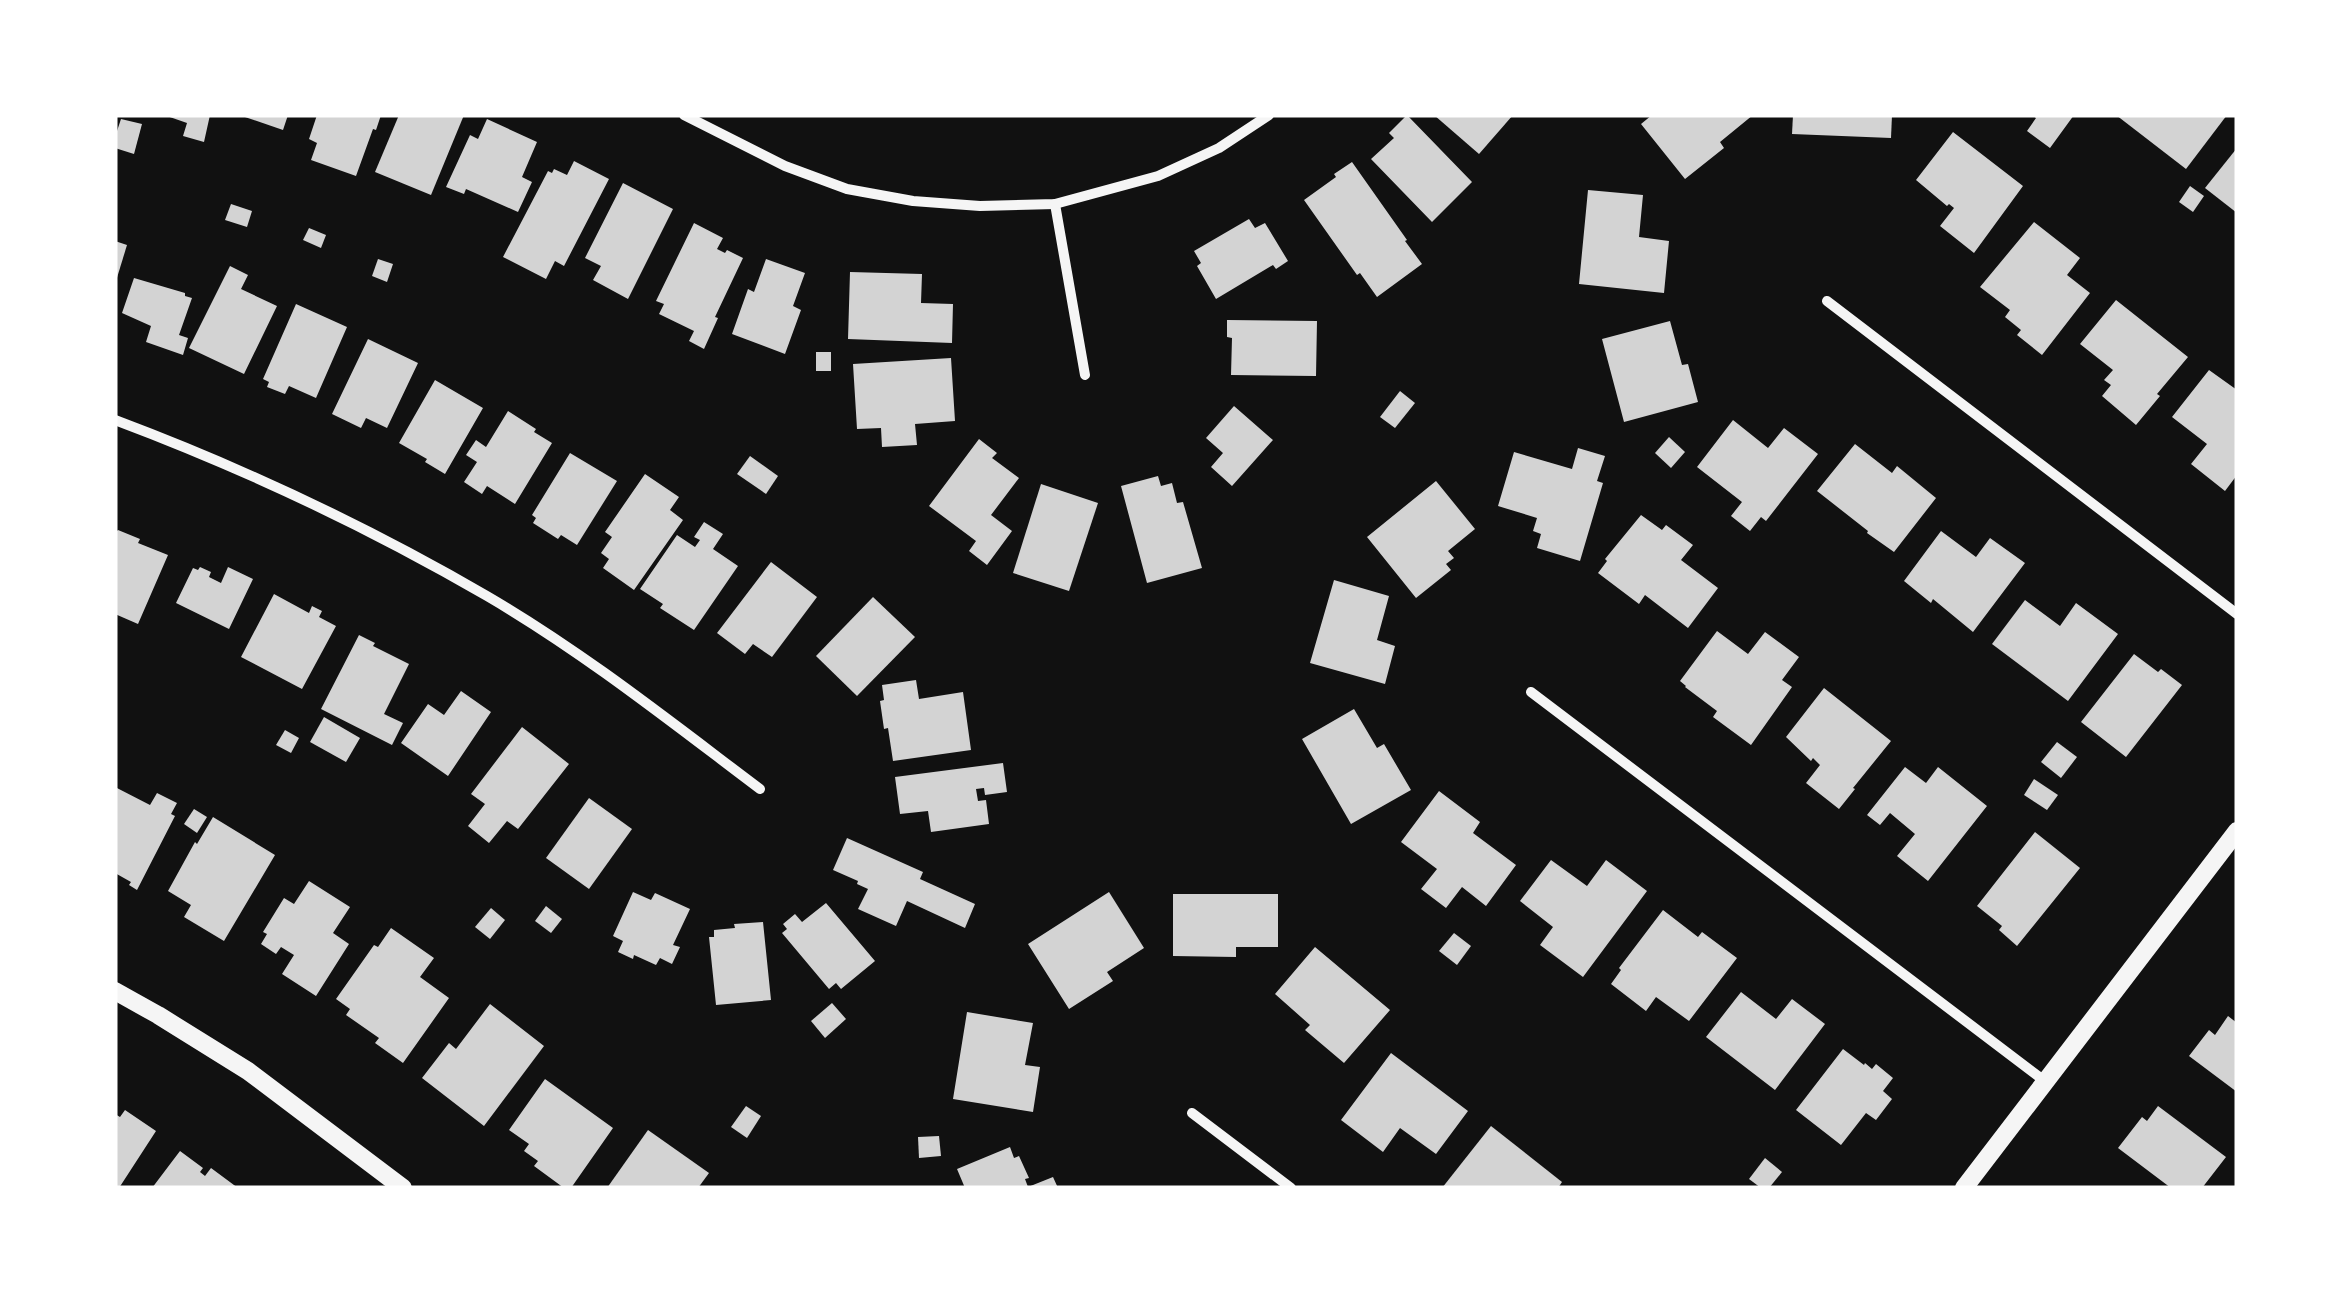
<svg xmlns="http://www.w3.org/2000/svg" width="2352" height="1303" font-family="'Space Grotesk',sans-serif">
  <rect width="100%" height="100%" fill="#111"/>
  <g fill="#d3d3d3">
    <path d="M164,115h46l-6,27 -21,-6 4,-13z"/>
    <path d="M239,115h49l-5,15z"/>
    <path d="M317,115h64l-5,15 -3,-1 -17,47 -45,-16 6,-17 -8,-4z"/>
    <path d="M399,115h65l-33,80 -56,-23z"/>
    <path d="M1407,115l65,67 -40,40 -61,-63 23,-21 -5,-5z"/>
    <path d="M1434,115h79l-34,39z"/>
    <path d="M1652,115h101l-33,27 4,6 -39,31 -44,-55z"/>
    <path d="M1793,115h99l-1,23 -99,-4z"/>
    <path d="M2032,115h42l-24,33 -23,-17 9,-13z"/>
    <path d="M2116,115h111l-41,54z"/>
    <path d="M121,119l21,5 -8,30 -19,-6v-11z"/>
    <path d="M487,119l50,23 -15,35 10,5 -14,30 -52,-23 -2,5 -18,-7 24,-52 8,4z"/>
    <path d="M1953,132l70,54 -49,67 -34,-27 14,-18 -5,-4 -2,2 -31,-26z"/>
    <path d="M2237,148v65l-32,-25z"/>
    <path d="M574,161l35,18 -45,87 -9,-5 -9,18 -43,-22 45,-86 4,2 2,-4 13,6z"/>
    <path d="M1352,162l55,78 -2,1 17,23 -45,33 -17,-24 -3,2 -53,-75 32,-23 -2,-3z"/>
    <path d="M623,183l50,26 -45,90 -35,-19 8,-14 -16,-8z"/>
    <path d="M2190,186l14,10 -11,16 -14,-10z"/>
    <path d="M1588,190l55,5 -4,42 30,4 -5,52 -85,-9z"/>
    <path d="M231,204l21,7 -5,16 -22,-7z"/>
    <path d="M1249,219l6,9 10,-5 23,38 -12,8 -3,-4 -57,34 -19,-33 4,-3 -7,-12z"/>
    <path d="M2034,222l46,36 -13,17 23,18 -48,62 -25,-20 4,-5 -16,-13 5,-7 -30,-23z"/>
    <path d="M694,223l29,15 -6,11 8,4 2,-3 16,8 -28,59 3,1 -14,31 -15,-8 5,-10 -35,-17 5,-10 -8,-3z"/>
    <path d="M309,228l17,7 -5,13 -18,-8z"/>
    <path d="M115,241l12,4 -11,36h-1z"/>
    <path d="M378,259l15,5 -6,18 -15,-6z"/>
    <path d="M766,259l39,14 -12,33 8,4 -16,44 -53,-20 16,-45 6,3z"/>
    <path d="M230,266l18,9 -7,14 36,17 -33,68 -55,-26z"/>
    <path d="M850,272l72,2 -1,29 32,1 -1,39 -104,-4z"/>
    <path d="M134,278l51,15v3l7,2 -13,37 9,3 -5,17 -37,-13 5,-16 -29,-13z"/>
    <path d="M2116,300l72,57 -31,37 3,2 -24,29 -34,-29 9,-11 -7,-5 9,-10 -33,-26z"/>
    <path d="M296,304l51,23 -31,71 -27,-12 -4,8 -18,-7 2,-5 -6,-3z"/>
    <path d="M1227,320l90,1 -1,55 -85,-1 1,-37 -5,-1z"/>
    <path d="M1670,321l12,44 6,-1 10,38 -74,20 -22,-83z"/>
    <path d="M368,339l50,24 -31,65 -21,-10 -5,10 -29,-14z"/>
    <rect x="816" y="352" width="15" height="19"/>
    <path d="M951,358l4,63 -40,3 2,21 -35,2 -1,-19 -24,1 -4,-65z"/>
    <path d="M2209,370l28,20v85l-12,16 -34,-27 16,-20 -35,-27z"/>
    <path d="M435,380l48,28 -38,66 -20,-12 2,-3 -28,-16z"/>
    <path d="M1400,391l15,12 -20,25 -15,-11z"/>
    <path d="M1234,406l39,34 -41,46 -21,-19 12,-14 -17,-15z"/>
    <path d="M508,411l28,18 -2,3 18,11 -37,61 -28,-18 -5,8 -18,-12 13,-20 -11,-7 10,-15 10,7z"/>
    <path d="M1733,420l35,28 16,-20 34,26 -52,67 -5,-4 -11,14 -19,-15 11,-14 -45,-35z"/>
    <path d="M1669,437l16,15 -14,16 -16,-15z"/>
    <path d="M979,439l18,14 -5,5 27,20 -28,37 21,16 -25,34 -18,-14 7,-10 -47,-35z"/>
    <path d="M1855,444l37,29 5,-7 39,32 -42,54 -27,-19 1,-2 -51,-40z"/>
    <path d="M1578,448l27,8 -8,25 6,2 -23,78 -43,-13 4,-14 -8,-3 4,-13 -39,-12 16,-54 58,17z"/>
    <path d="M570,453l47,28 -40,64 -16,-10 -3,4 -25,-16 3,-5 -4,-3z"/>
    <path d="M750,456l28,20 -12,18 -29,-20z"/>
    <path d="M645,474l34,23 -9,13 13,10 -49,70 -31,-22 6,-9 -8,-6 11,-16 -7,-5z"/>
    <path d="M1158,476l3,10 11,-3 5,20 6,-1 19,66 -55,15 -26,-97z"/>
    <path d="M1436,481l39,48 -27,22 6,7 -8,6 5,6 -35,28 -49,-61z"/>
    <path d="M1041,484l57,19 -29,88 -56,-18z"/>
    <path d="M1641,515l21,15 4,-5 27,20 -12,15 37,28 -30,40 -43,-33 -6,9 -41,-31 9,-12 -2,-2z"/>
    <path d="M704,522l19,12 -10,15 25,17 -44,64 -34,-22 3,-4 -23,-15 37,-54 18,12 5,-7 -6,-3z"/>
    <path d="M118,530l22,9 -2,4 30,12 -30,69 -23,-10v-81z"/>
    <path d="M1941,531l35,26 14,-19 35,25 -52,69 -40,-33 -2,4 -27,-22z"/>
    <path d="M771,562l46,35 -45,60 -19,-13 -8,10 -28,-21z"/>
    <path d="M200,567l11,5 -2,5 12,6 7,-16 25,12 -24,50 -53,-26 17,-35 5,2z"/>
    <path d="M1334,580l55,16 -12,44 18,6 -10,38 -75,-21z"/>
    <path d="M274,594l35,19 3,-7 10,5 -3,6 17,9 -34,63 -61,-32z"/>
    <path d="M873,597l42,40 -58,59 -41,-40z"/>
    <path d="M2025,600l35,26 16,-23 42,31 -50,67 -76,-57z"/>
    <path d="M1717,631l31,23 17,-22 34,25 -17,23 10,7 -41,58 -38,-28 4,-6 -32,-24 1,-1 -6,-5z"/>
    <path d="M359,635l16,8 -2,3 36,18 -25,50 19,9 -11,22 -71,-36z"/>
    <path d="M2134,654l24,18 3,-3 21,16 -56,72 -45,-35z"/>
    <path d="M916,680l3,19 44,-7 8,58 -78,11 -5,-33 -4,1 -4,-28 4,-1 -2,-15z"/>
    <path d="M1824,688l67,53 -38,47 2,1 -16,20 -33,-26 14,-18 -7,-7 -2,3 -25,-24z"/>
    <path d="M461,691l30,21 -43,64 -47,-33 27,-39 16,11z"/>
    <path d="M1354,709l23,39 7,-4 27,46 -60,34 -49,-85z"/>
    <path d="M324,717l36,21 -14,24 -36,-20z"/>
    <path d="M522,727l47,37 -51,65 -11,-8 -18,22 -21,-17 17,-22 -14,-10z"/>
    <path d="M285,730l14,8 -8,15 -15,-8z"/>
    <path d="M2057,742l20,15 -16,21 -20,-16z"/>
    <path d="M1003,763l4,29 -22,3 -1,-7 -8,1 2,12 8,-1 3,24 -58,8 -3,-21 -28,3 -5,-37z"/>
    <path d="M1905,767l21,16 12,-16 49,39 -59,75 -31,-25 18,-22 -25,-21 -10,12 -13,-10z"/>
    <path d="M2034,779l24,16 -11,15 -23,-15z"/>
    <path d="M115,787l35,18 7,-12 20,10 -6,11 4,2 -38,74 -8,-5 2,-3 -16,-9z"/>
    <path d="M1439,791l41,31 -7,11 43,32 -30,41 -24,-19 -16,21 -25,-19 16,-20 -36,-27z"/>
    <path d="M589,798l43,31 -43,60 -43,-31z"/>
    <path d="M194,809l13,8 -10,16 -13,-9z"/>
    <path d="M213,817l62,38 -51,86 -40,-24 7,-12 -23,-14 27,-49 2,2z"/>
    <path d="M2035,832l45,36 -63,78 -18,-16 3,-4 -25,-20z"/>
    <path d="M847,838l76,34 -3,7 55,25 -10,24 -58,-27 -11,25 -38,-17 10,-20 -11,-5 1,-3 -25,-11z"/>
    <path d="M1551,860l36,26 19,-26 41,31 -64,86 -43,-32 13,-18 -33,-26z"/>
    <path d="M309,881l41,26 -17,26 16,11 -33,52 -34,-22 12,-19 -13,-8 -5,7 -15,-10 6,-10 -4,-2 21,-34 10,6z"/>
    <path d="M633,892l18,8 4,-7 35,16 -17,36 7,2 -8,17 -12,-6 -4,7 -22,-10 -1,4 -15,-7 5,-11 -10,-5z"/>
    <path d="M1109,892l35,56 -37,24 6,9 -44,28 -41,-65z"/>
    <path d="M1173,894h105v53h-42v10l-63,-1z"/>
    <path d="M826,903l49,58 -34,28 -5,-6 -7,6 -47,-56 5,-4 -4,-5 12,-10 7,8z"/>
    <path d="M546,906l16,13 -11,14 -16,-12z"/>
    <path d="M491,908l14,12 -15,19 -15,-12z"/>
    <path d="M1663,910l35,27 4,-5 35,26 -48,63 -33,-24 -10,14 -35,-27 10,-14 -2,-2z"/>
    <path d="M763,922l8,78 -55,5 -7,-68h5v-7l21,-2 -1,-4z"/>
    <path d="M391,928l43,30 -14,19 29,21 -46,65 -28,-20 4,-5 -33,-23 4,-6 -14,-10 38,-54 4,2z"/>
    <path d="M1454,933l17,13 -14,19 -18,-14z"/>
    <path d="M1315,947l75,63 -46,53 -39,-33 5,-5 -35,-31z"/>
    <path d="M1741,992l35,27 16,-20 33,25 -50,66 -69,-53z"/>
    <path d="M832,1003l14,16 -21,19 -14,-17z"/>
    <path d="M490,1004l54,42 -60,80 -62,-48 27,-35 7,6z"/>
    <path d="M967,1012l66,11 -8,42 15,2 -7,45 -80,-13z"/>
    <path d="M2228,1016l9,7v69l-48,-36 20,-26 6,5z"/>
    <path d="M1843,1049l21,16 1,-2 7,6 4,-5 17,14 -10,13 9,8 -16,21 -10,-7 -25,32 -45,-35z"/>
    <path d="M1391,1053l77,58 -32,43 -36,-26 -17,24 -42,-32z"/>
    <path d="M545,1079l68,49 -42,60h-7l-30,-22 4,-5 -14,-10 5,-7 -20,-14z"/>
    <path d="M746,1106l15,10 -14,22 -16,-11z"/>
    <path d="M2158,1106l68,51 -24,31h-31l-53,-40 24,-31 5,4z"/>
    <path d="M125,1110l31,21 -37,57h-4v-74l5,3z"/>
    <path d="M1491,1126l71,56 -4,6h-116z"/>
    <path d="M648,1130l61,43 -11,15h-91z"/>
    <path d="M939,1136l2,20 -22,2 -1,-21z"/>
    <path d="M1010,1147l4,11 5,-2 10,22 -4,1 3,8 25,-10 5,11h-93l-8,-19z"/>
    <path d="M180,1151l23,17 -3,4 5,4 6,-8 27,20h-86z"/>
    <path d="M1765,1158l17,14 -13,16h-8l-12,-9z"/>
  </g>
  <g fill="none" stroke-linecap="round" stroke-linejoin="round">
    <g stroke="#f5f5f5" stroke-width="10">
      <path d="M684,115l101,51 62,23 66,12 67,5 75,-2 103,-28 61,-28 50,-33"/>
      <path d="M1055,204l30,171"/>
      <path d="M1827,301l410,313"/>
      <path d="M115,420c128,48 253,107 372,176 96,56 184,126 273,193"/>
      <path d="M1531,692l515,390"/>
      <path d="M1192,1113l99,75"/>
    </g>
    <g stroke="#f5f5f5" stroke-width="18">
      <path d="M115,991l43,24 90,56 155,117"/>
      <path d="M1964,1188l273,-357"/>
    </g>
  </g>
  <rect width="2352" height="1303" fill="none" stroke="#ffffff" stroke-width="235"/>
</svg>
